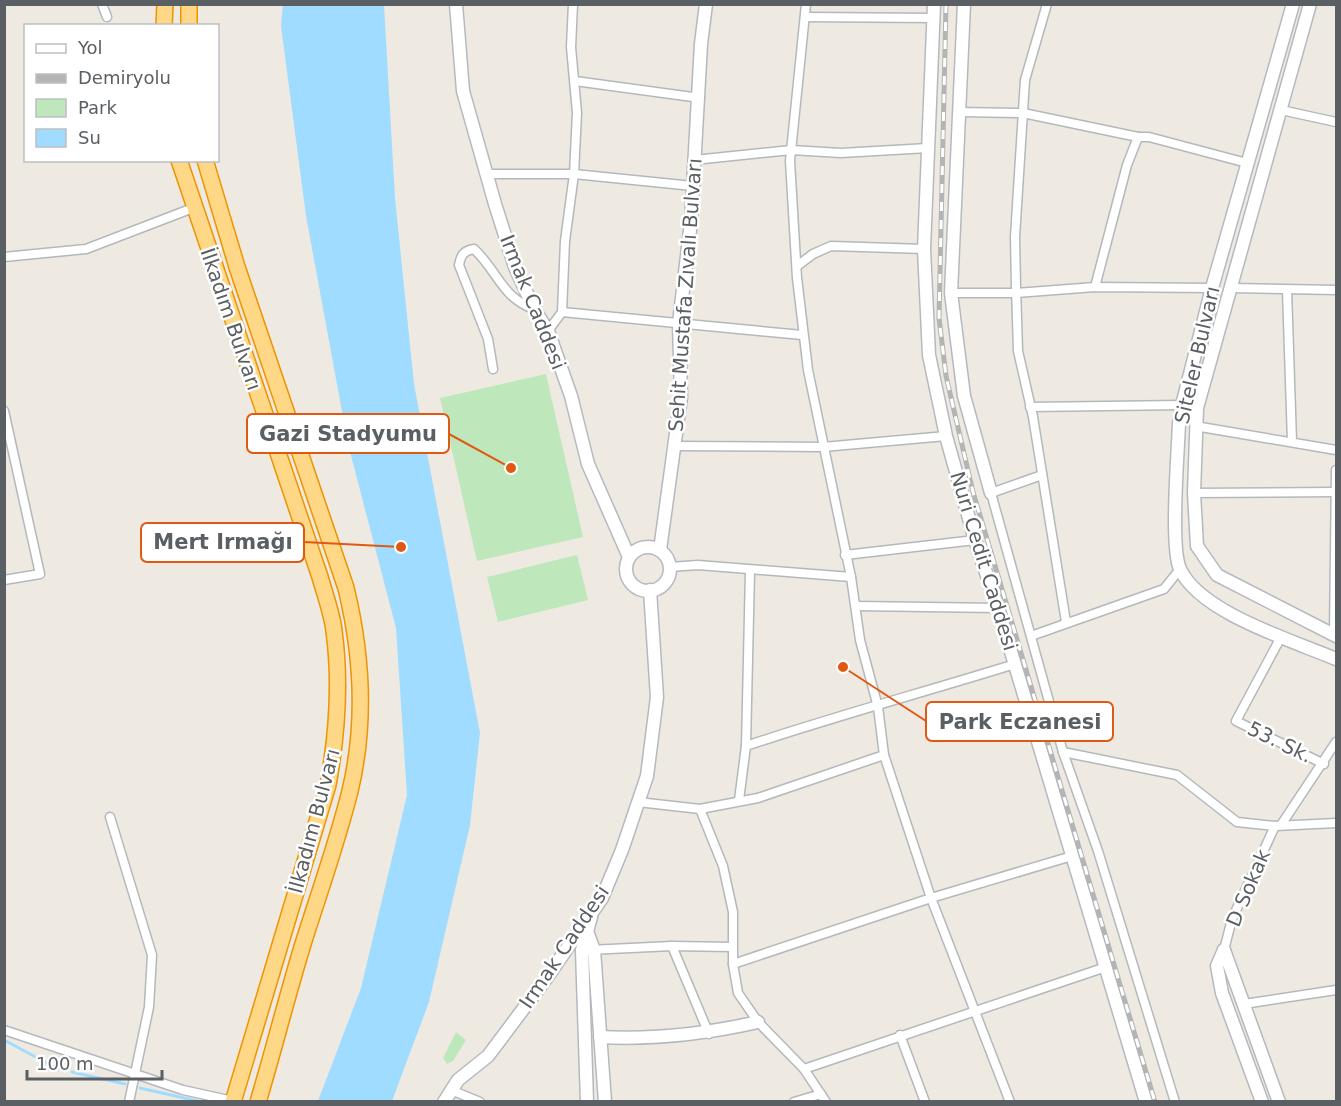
<svg xmlns="http://www.w3.org/2000/svg" width="1341" height="1106" font-family="'DejaVu Sans',sans-serif">
  <rect width="100%" height="100%" fill="#eeeae1"/>
  <g fill="#bee8bb">
    <path d="M546,374l37,163 -106,24 -37,-163z"/>
    <path d="M577,555l11,45 -90,22 -11,-45z"/>
    <path d="M456,1032l10,8 -13,21 -6,3 -4,-6z"/>
  </g>
  <path fill="#a0dcff" d="M283,4l101,1 11,193 19,186 66,349 -10,92 -41,177 -37,99h-74l43,-113 46,-193 -11,-167 -48,-184 -42,-228 -25,-190z"/>
  <g fill="none" stroke-linecap="round" stroke-linejoin="round">
    <g stroke="#a0dcff" stroke-width="3">
      <path d="M4,1040l54,29"/>
      <path d="M72,1072l53,12"/>
      <path d="M140,1088l62,14"/>
    </g>
    <g stroke="#b4b8bd" stroke-width="11">
      <g id="street">
        <path d="M102,4l5,13"/>
        <path d="M806,4l-16,157 7,117 11,92 43,207 9,63 18,67 6,48 47,143 79,204"/>
        <path d="M1047,4l-22,76 -10,157 1,50 2,64 15,66 33,205"/>
        <path d="M805,17l128,1"/>
        <path d="M575,81l125,17"/>
        <path d="M1281,110l55,12"/>
        <path d="M958,112l65,1 115,24"/>
        <path d="M694,160l97,-10 50,3 87,-5"/>
        <path d="M486,174h88l119,12"/>
        <path d="M4,257l82,-8 107,-41"/>
        <path d="M797,266l16,-12 18,-8 93,3"/>
        <path d="M1095,287l32,-122 11,-28h11l98,26"/>
        <path d="M1231,288l105,2"/>
        <path d="M1287,290l5,152"/>
        <path d="M951,293h65l79,-6 117,1"/>
        <path d="M562,312l240,23"/>
        <path d="M548,331l14,-19 3,-71 9,-67 3,-61 -6,-66 2,-43"/>
        <path d="M493,369l-5,-30 -29,-74c2,-10 4,-14 15,-16 23,21 28,49 60,60"/>
        <path d="M1030,407l152,-2"/>
        <path d="M4,411l36,163 -36,6"/>
        <path d="M1195,426l141,24"/>
        <path d="M674,446l149,1 123,-11"/>
        <path d="M1042,475l-51,18 72,259 35,99 77,251"/>
        <path d="M1194,493l142,-1"/>
        <path d="M845,555l130,-15"/>
        <path d="M670,567l28,-2 153,12"/>
        <path d="M856,606l142,2"/>
        <path d="M1334,635l2,-165"/>
        <path d="M1031,636l133,-47 16,-20"/>
        <path d="M1281,637l-45,84 88,43"/>
        <path d="M746,746c89,-30 179,-54 269,-82"/>
        <path d="M1063,752l114,23 60,47 38,4 61,-3"/>
        <path d="M739,800l7,-54 4,-175"/>
        <path d="M638,802l62,7 58,-11 126,-43"/>
        <path d="M700,809l23,57 10,46v52l5,29 20,29 46,47 22,33"/>
        <path d="M110,817l42,138 -3,52 -20,95"/>
        <path d="M1281,825l55,-83"/>
        <path d="M672,946l37,88"/>
        <path d="M589,950l83,-4 60,1"/>
        <path d="M1224,950l8,-31 43,-93"/>
        <path d="M733,964l198,-66 141,-42"/>
        <path d="M1244,1004l92,-14"/>
        <path d="M4,1030l179,60 50,11"/>
        <path d="M900,1035l25,67"/>
        <path d="M804,1069l302,-102"/>
        <path d="M451,1090l29,12"/>
        <path d="M794,1102l27,-8"/>
      </g>
    </g>
    <g stroke="#b5b9bf" stroke-width="15">
      <g id="secondary">
        <path d="M456,4l7,87 32,113 20,63 19,42 14,22 23,65 17,68 41,93"/>
        <path d="M934,4l-10,245 5,106 17,81 29,104 23,68 148,494"/>
        <path d="M964,4l-13,289 13,103 27,97"/>
        <path d="M1293,4l-81,284 -30,117 -3,18c-1,29 -9,124 1,146 20,44 114,72 156,90"/>
        <path d="M1310,4l-113,404 -3,85 3,53 20,29 119,61"/>
        <circle cx="648" cy="569" r="22"/>
        <path d="M660,550l21,-153 -2,-74 12,-101 10,-178 5,-40"/>
        <path d="M588,934l6,16 11,152"/>
        <path d="M1224,950l55,152"/>
        <path d="M1224,950l-7,16 5,27 40,109"/>
        <path d="M600,1037c55,3 105,-3 158,-15"/>
        <path d="M444,1102l14,-22 30,-24 60,-80 54,-78 20,-48 25,-74 10,-79 -7,-107"/>
        <path d="M587,1102l-5,-152 9,-33"/>
      </g>
    </g>
    <g stroke="#ef9300" stroke-width="18">
      <g id="highway">
        <path d="M164,26l1,-22"/>
        <path d="M189,26v-22"/>
        <path d="M179,160l141,417c5,18 12,36 14,54 7,52 3,104 -6,154l-95,317"/>
        <path d="M205,160l32,107 109,321c16,66 20,136 4,203 -13,52 -31,102 -47,153 -16,52 -29,105 -45,158"/>
      </g>
    </g>
    <use href="#street" stroke="#fff" stroke-width="8"/>
    <use href="#secondary" stroke="#fff" stroke-width="12"/>
    <use href="#highway" stroke="#ffd887" stroke-width="15"/>
    <g stroke="#b3b4b4" stroke-width="5">
      <path id="rail" d="M946,4l-7,314 7,58 27,116 182,610"/>
    </g>
    <use href="#rail" stroke="#fff" stroke-width="3" stroke-dasharray="9" stroke-linecap="butt"/>
  </g>
  <g text-anchor="middle" dominant-baseline="central" stroke-width="5" stroke-linejoin="round" paint-order="stroke">
    <g font-size="20" fill="#5a5f63" stroke="#fff">
      <text transform="translate(685 295) rotate(-86)">Sehit Mustafa Zıvalı Bulvarı</text>
      <text transform="translate(533 302) rotate(68)">Irmak Caddesi</text>
      <text transform="translate(231 319) rotate(71)">İlkadım Bulvarı</text>
      <text transform="translate(1197 355) rotate(-77)">Siteler Bulvarı</text>
      <text transform="translate(984 561) rotate(73)">Nuri Cedit Caddesi</text>
      <text transform="translate(1280 742) rotate(26)">53. Sk.</text>
      <text transform="translate(314 821) rotate(-75)">İlkadım Bulvarı</text>
      <text transform="translate(1248 888) rotate(-67)">D Sokak</text>
      <text transform="translate(564 947) rotate(-56)">Irmak Caddesi</text>
    </g>
  </g>
  <path fill="none" stroke="#e15910" stroke-width="2" d="M511 468L449 434M401 547L304 542M843 667L926 721"/>
  <g fill="#e15910" stroke="#fff" stroke-width="2">
    <circle cx="511" cy="468" r="6"/>
    <circle cx="401" cy="547" r="6"/>
    <circle cx="843" cy="667" r="6"/>
  </g>
  <g fill="#fff" stroke="#e15910" stroke-width="2">
    <rect x="247" y="414" width="202" height="39" rx="6"/>
    <rect x="141" y="523" width="163" height="39" rx="6"/>
    <rect x="926" y="702" width="187" height="39" rx="6"/>
  </g>
  <g font-size="21" text-anchor="middle" font-weight="bold" fill="#5a5f63">
    <text x="348" y="441">Gazi Stadyumu</text>
    <text x="223" y="549">Mert Irmağı</text>
    <text x="1020" y="729">Park Eczanesi</text>
  </g>
  <rect width="1341" height="1106" fill="none" stroke="#5a5f63" stroke-width="12"/>
  <rect x="24" y="24" width="195" height="138" fill="#ffffff" stroke="#bdbfc1" stroke-width="1.5"/>
  <rect x="36" y="44" width="30" height="9" fill="#ffffff" stroke="#bdbfc1" stroke-width="1.5"/>
  <text x="78" y="54" font-size="18" fill="#5a5f63">Yol</text>
  <rect x="36" y="74" width="30" height="9" fill="#b3b4b4" stroke="#bdbfc1" stroke-width="1.5"/>
  <text x="78" y="84" font-size="18" fill="#5a5f63">Demiryolu</text>
  <rect x="36" y="99" width="30" height="18" fill="#bee8bb" stroke="#bdbfc1" stroke-width="1.5"/>
  <text x="78" y="114" font-size="18" fill="#5a5f63">Park</text>
  <rect x="36" y="129" width="30" height="18" fill="#a0dcff" stroke="#bdbfc1" stroke-width="1.5"/>
  <text x="78" y="144" font-size="18" fill="#5a5f63">Su</text>
  <path d="M27 1070v9h135v-9" fill="none" stroke="#5a5f63" stroke-width="3"/>
  <text x="36" y="1070" font-size="18" fill="#5a5f63" stroke="#ffffff" stroke-width="4.5" paint-order="stroke">100 m</text>
</svg>
